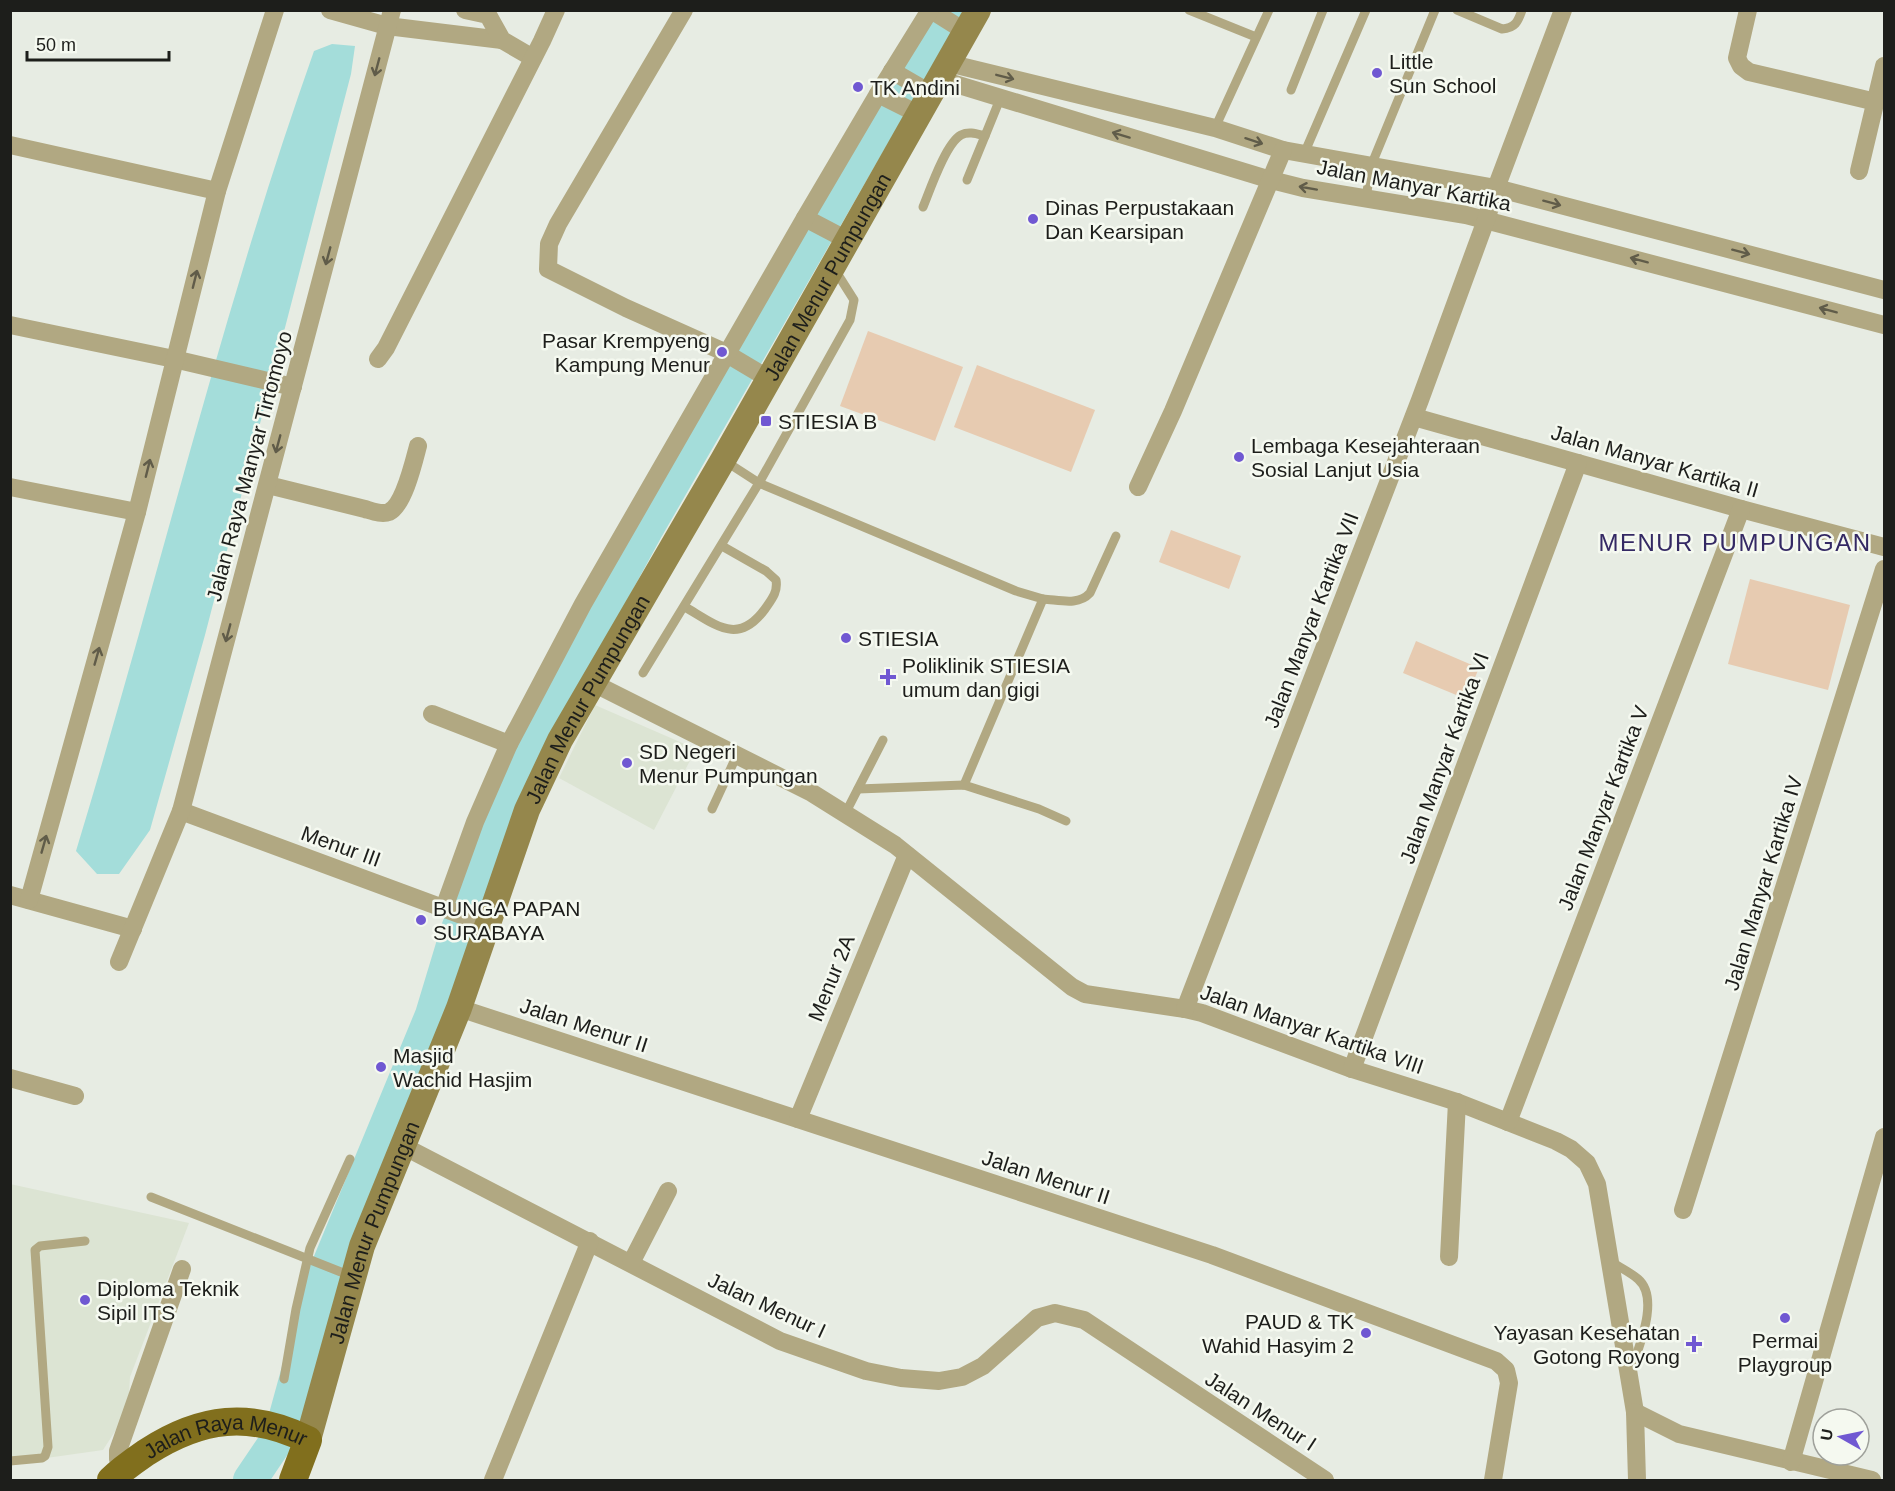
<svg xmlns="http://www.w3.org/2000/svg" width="1895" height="1491" font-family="Arial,sans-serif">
  <rect width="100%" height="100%" fill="#e7ece3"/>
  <g fill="#dce4d3">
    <path d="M595,705l101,44 -42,81 -95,-52z"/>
    <path d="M10,1184l179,39 -59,154 -2,34 -25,39 -92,13z"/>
  </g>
  <g fill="#e7cbb1">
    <path d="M868,331l95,36 -28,74 -95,-35z"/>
    <path d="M977,365l118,45 -24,62 -117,-45z"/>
    <path d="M1171,530l70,26 -12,33 -70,-27z"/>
    <path d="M1750,579l100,26 -22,85 -100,-26z"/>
    <path d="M1416,641l63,27 -13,31 -63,-26z"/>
  </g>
  <g fill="#a4ddda">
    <path d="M332,44l23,2 -4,28 -146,561 -55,195 -31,44h-22l-21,-23c81,-266 145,-538 238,-800z"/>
    <path d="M260,1438l23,14 -16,28h-34z"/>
  </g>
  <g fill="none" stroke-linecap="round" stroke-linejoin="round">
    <path stroke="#a4ddda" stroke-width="34" d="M250,1480l31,-46 44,-160 107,-259 26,-86 77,-195 112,-206 298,-518"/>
    <g stroke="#b1a882" stroke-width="9">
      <path d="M1189,10l67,27"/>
      <path d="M1457,10l45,19c13,-1 16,-7 20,-19"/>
      <path d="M1291,90l32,-80"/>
      <path d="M1215,128l54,-118"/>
      <path d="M1304,154l62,-144"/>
      <path d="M967,180l18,-44"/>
      <path d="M1366,198l5,-32 64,-156"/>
      <path d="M923,207c7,-17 23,-64 38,-72 8,-4 16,-1 24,1l15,-37"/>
      <path d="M725,461l34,22 257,108 27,8 -79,186"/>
      <path d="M1043,599c17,1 35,7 47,-6l26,-57"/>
      <path d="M685,607c31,18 53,39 80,2 7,-10 13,-17 11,-29l-10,-9 -44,-25"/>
      <path d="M643,673l116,-190 91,-163 4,-20 -19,-30"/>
      <path d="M858,789l106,-4 75,24 27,12"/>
      <path d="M712,809l25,-54"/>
      <path d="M845,814l38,-74"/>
      <path d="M151,1197l200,79"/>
      <path d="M1610,1261c9,6 20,11 28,18 22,19 1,67 -6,89"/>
      <path d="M284,1379l12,-70 14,-61 40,-89"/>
      <path d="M10,1461l32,-3 3,-2 3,-9 -13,-197 5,-4 45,-5"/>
    </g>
    <g stroke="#b1a882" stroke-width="18">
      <path d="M330,10l57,16 115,14"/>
      <path d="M465,10l23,5 14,25 31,18"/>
      <path d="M684,10l-126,214 -9,20 -1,25 78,39 96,43 47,28"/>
      <path d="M931,10l35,22"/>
      <path d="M1748,10l-11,48 4,8 8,6 127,30"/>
      <path d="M948,63l267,65 68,22 213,38 388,102"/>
      <path d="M892,71l38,22"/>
      <path d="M939,79l332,101 32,8 163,27 418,110"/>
      <path d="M878,94l40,20"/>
      <path d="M10,145l207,46"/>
      <path d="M1859,171l25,-105"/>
      <path d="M805,218l42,22"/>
      <path d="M10,325l164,34 119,28"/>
      <path d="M378,359l8,-11 156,-307 14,-31"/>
      <path d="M1414,417l327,92 143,38"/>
      <path d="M268,485l97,24c7,2 17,6 24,3 15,-7 25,-51 29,-66"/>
      <path d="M10,487l127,25"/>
      <path d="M1138,487l35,-76 110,-261"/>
      <path d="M593,683l219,110 83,52 177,142 13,7 100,15 17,4 150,56 105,33 99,39 15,8 16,14 10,21 38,228 2,68"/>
      <path d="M432,714l77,30"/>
      <path d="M181,811l305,113"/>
      <path d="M10,895l123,34"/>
      <path d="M29,900l108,-388 80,-321 58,-181"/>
      <path d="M444,908l31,-86 34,-78 74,-140 222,-386 73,-124 52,-84"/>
      <path d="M119,962l62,-151 211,-801"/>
      <path d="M459,1008l753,247 284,106 10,9 3,13 -16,97"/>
      <path d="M1185,1009l235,-609 66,-180 10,-32 67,-178"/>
      <path d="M1352,1069l226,-606"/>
      <path d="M10,1078l65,18"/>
      <path d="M798,1119l109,-264"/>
      <path d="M1508,1122l233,-613"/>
      <path d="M403,1146l377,195 86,30 35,7 38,3 23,-4 21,-11 54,-48 18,-5 29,7 241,160"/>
      <path d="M1683,1210l201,-641"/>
      <path d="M1449,1257l8,-155"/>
      <path d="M631,1263l37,-72"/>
      <path d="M1635,1412l44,22 193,46"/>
      <path d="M1791,1462l93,-325"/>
      <path d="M122,1469l-4,-10v-8l64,-182"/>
      <path d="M493,1480l97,-239"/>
    </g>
    <path stroke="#95874c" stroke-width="26" id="s1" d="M308,1440l54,-194 97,-238 68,-198 33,-70 163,-280 255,-450"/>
    <path stroke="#816f1d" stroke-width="28" id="s2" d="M111,1480c11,-11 23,-19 36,-28 54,-35 103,-41 161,-12l-15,40"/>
  </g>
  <defs><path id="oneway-shaft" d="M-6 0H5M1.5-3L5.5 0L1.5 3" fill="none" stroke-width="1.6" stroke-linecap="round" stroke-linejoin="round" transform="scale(1.5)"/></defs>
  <g stroke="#605c49">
    <use href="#oneway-shaft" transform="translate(377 67) rotate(105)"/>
    <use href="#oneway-shaft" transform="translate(1005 77) rotate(14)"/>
    <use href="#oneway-shaft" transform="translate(1121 135) rotate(-163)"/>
    <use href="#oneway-shaft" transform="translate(1254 141) rotate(18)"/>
    <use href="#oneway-shaft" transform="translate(1308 188) rotate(-170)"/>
    <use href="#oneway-shaft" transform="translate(1552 203) rotate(15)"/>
    <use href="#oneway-shaft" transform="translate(1741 252) rotate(15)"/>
    <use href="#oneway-shaft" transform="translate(328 256) rotate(105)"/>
    <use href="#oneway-shaft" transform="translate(1639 260) rotate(-165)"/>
    <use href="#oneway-shaft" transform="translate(195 279) rotate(-76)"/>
    <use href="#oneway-shaft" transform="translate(1828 310) rotate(-165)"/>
    <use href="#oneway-shaft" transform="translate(278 444) rotate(105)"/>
    <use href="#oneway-shaft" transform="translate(148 468) rotate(-76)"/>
    <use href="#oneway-shaft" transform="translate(228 633) rotate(105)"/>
    <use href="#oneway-shaft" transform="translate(97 656) rotate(-74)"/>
    <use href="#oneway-shaft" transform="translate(44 844) rotate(-74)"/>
  </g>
  <g fill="#7058d2" stroke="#f5f9f0" stroke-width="2">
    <circle cx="1377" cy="73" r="6"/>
    <circle cx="858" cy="87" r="6"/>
    <circle cx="1033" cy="219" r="6"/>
    <circle cx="722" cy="352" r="6"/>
    <rect x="760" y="415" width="12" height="12" rx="3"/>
    <circle cx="1239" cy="457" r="6"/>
    <circle cx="846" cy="638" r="6"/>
    <path d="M885 668h6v6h6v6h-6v6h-6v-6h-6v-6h6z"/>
    <circle cx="627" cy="763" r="6"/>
    <circle cx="421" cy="920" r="6"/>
    <circle cx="381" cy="1067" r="6"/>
    <circle cx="85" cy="1300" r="6"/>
    <circle cx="1785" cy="1318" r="6"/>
    <circle cx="1366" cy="1333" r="6"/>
    <path d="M1691 1335h6v6h6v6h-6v6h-6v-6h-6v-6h6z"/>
  </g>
  <g text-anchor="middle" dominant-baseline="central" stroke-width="5" stroke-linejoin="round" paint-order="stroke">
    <g font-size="21" fill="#1d1e1b" stroke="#f5f9f0" text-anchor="start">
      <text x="1389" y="61">Little<tspan x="1389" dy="24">Sun School</tspan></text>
      <text x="870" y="87">TK Andini</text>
      <text x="1045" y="207">Dinas Perpustakaan<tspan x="1045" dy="24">Dan Kearsipan</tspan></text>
      <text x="710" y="340" text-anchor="end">Pasar Krempyeng<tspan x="710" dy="24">Kampung Menur</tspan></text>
      <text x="778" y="421">STIESIA B</text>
      <text x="1251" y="445">Lembaga Kesejahteraan<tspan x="1251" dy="24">Sosial Lanjut Usia</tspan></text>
      <text x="858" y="638">STIESIA</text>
      <text x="902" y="665">Poliklinik STIESIA<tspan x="902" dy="24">umum dan gigi</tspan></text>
      <text x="639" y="751">SD Negeri<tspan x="639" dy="24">Menur Pumpungan</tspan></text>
      <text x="433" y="908">BUNGA PAPAN<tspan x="433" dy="24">SURABAYA</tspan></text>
      <text x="393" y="1055">Masjid<tspan x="393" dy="24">Wachid Hasjim</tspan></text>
      <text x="97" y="1288">Diploma Teknik<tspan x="97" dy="24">Sipil ITS</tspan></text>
      <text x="1354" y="1321" text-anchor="end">PAUD &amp; TK<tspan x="1354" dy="24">Wahid Hasyim 2</tspan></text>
      <text x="1680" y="1332" text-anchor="end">Yayasan Kesehatan<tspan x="1680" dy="24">Gotong Royong</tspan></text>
      <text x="1785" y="1340" text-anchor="middle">Permai<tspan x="1785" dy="24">Playgroup</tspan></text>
    </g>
    <g font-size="21" fill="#1d1e1b" stroke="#f5f9f0">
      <text transform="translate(1414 185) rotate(11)">Jalan Manyar Kartika</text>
      <text stroke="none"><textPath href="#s1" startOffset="1280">Jalan Menur Pumpungan</textPath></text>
      <text transform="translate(1655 461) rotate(16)">Jalan Manyar Kartika II</text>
      <text transform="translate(249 466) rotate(-75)">Jalan Raya Manyar Tirtomoyo</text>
      <text transform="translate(1311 620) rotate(-69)">Jalan Manyar Kartika VII</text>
      <text stroke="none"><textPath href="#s1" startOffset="794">Jalan Menur Pumpungan</textPath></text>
      <text transform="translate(1444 758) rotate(-70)">Jalan Manyar Kartika VI</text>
      <text transform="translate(1603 808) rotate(-69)">Jalan Manyar Kartika V</text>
      <text transform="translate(341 846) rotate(20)">Menur III</text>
      <text transform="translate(1763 883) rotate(-73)">Jalan Manyar Kartika IV</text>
      <text transform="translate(831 978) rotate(-68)">Menur 2A</text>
      <text transform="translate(584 1025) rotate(18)">Jalan Menur II</text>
      <text transform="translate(1312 1029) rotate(19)">Jalan Manyar Kartika VIII</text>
      <text transform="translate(1046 1177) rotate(18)">Jalan Menur II</text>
      <text stroke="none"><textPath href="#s1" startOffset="218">Jalan Menur Pumpungan</textPath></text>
      <text transform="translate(767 1305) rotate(25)">Jalan Menur I</text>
      <text transform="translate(1261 1411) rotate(33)">Jalan Menur I</text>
      <text stroke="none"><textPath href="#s2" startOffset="129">Jalan Raya Menur</textPath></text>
    </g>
    <g font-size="24" letter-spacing="1.5" fill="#342964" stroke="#f5f9f0">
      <text x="1735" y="542">MENUR PUMPUNGAN</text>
    </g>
  </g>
  <rect width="1895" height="1491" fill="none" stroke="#1d1e1b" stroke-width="24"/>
  <g transform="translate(1841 1437) rotate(279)"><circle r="28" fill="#f5f9f0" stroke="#9fa19b" stroke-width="1.5"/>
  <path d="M0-4.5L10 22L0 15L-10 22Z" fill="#7058d2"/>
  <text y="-9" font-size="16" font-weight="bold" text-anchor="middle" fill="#1d1e1b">U</text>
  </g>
  <path d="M27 51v9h142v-9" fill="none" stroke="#1d1e1b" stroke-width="3"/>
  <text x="36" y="51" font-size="18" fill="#1d1e1b" stroke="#f5f9f0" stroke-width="4.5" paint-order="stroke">50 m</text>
</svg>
